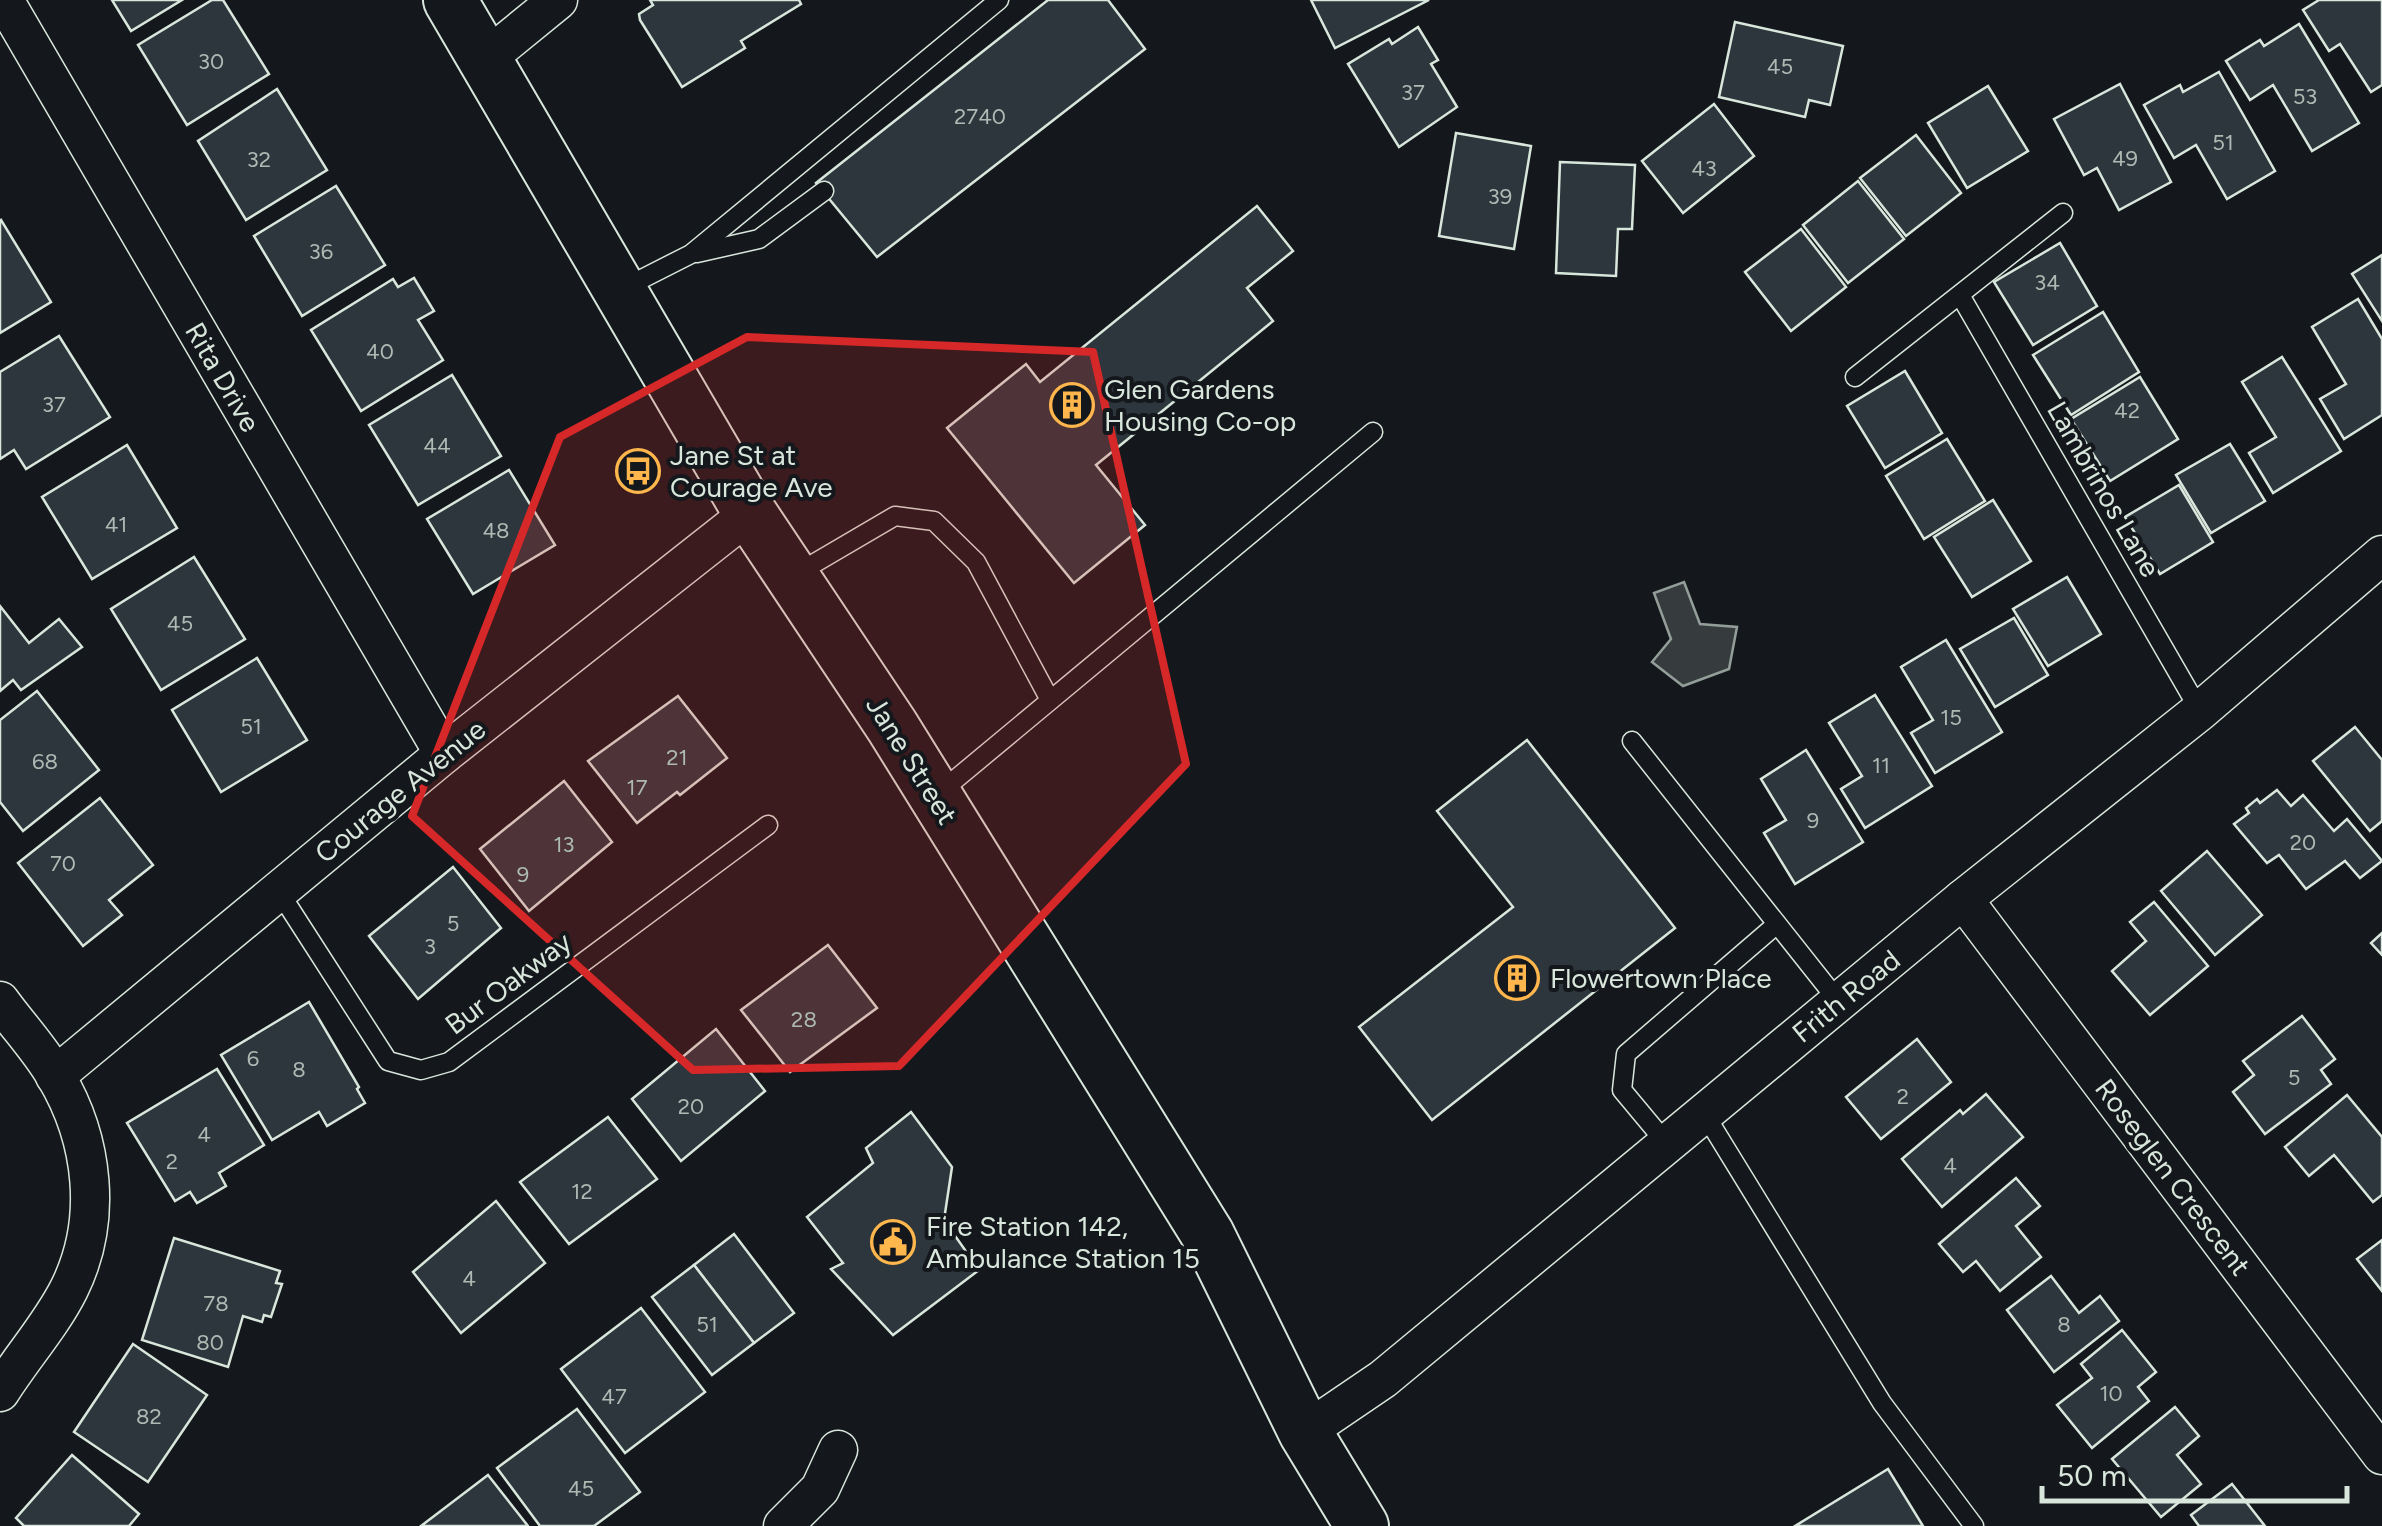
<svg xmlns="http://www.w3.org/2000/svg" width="2382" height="1526" font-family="Figtree,sans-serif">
  <rect width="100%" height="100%" fill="#14181c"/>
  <path fill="#363b3e" stroke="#939e99" stroke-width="2.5" d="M1684,582l16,42 37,3 -8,42 -46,17 -31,-24 19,-23 -17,-46z"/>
  <g fill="#2c363c" stroke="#d8e6dc" stroke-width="2.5">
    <path d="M112,0h70l-51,31z"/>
    <path d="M212,0h11l46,74 -82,51 -49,-80z"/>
    <path d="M650,0h149l2,4 -60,37 4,7 -63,39 -42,-67 -1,-6 14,-9z"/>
    <path d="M1048,0h60l37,49 -268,208 -61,-74z"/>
    <path d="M1311,0h118l-94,48z"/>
    <path d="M2319,0h63v85l-11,7 -31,-48 -11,7 -26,-41z"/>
    <path d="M1735,22l108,24 -13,59 -21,-5 -4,17 -86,-20z"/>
    <path d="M2299,24l60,99 -47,28 -39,-66 -23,15 -24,-39 34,-21 4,6z"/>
    <path d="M1418,27l20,33 -7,4 26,43 -58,40 -51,-83 41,-25 3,5z"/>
    <path d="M2219,72l56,99 -48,28 -31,-54 -22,13 -30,-53 36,-20 3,7z"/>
    <path d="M2120,84l51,98 -52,28 -22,-42 -13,7 -30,-56z"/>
    <path d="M1988,86l40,65 -61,37 -39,-65z"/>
    <path d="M277,89l50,81 -81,50 -48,-79z"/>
    <path d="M1714,104l40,52 -71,57 -41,-52z"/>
    <path d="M1456,133l75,13 -17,103 -75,-13z"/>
    <path d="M1916,135l45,58 -55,43 -46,-58z"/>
    <path d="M1560,162l75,3 -3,64h-14l-2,47 -60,-3z"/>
    <path d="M1858,181l46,58 -56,44 -45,-58z"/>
    <path d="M336,186l49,79 -83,51 -48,-80z"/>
    <path d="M1257,206l36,45 -46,37 26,33 -177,144 49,60 -71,58 -127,-155 79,-64 14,18z"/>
    <path d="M1,220l50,82 -51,31v-112z"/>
    <path d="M1801,229l45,58 -55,44 -46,-59z"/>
    <path d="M2060,243l37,63 -64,39 -39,-63z"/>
    <path d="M2382,255v66l-30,-47z"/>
    <path d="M414,278l20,33 -16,9 25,40 -82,51 -50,-81 82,-51 5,8z"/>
    <path d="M2358,299l24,40v76l-38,24 -24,-40 26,-15 -34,-57z"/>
    <path d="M2103,312l36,60 -68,43 -38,-60z"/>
    <path d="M59,336l51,81 -84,52 -12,-19 -14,9v-87z"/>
    <path d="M2282,357l59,94 -68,42 -24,-40 27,-16 -34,-55z"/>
    <path d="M1905,371l37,62 -57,35 -38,-62z"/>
    <path d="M452,375l49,81 -83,49 -49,-80z"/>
    <path d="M2140,377l38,62 -68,42 -39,-62z"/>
    <path d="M1947,439l38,62 -61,38 -38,-63z"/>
    <path d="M2230,444l35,57 -54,32 -35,-58z"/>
    <path d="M127,445l50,83 -85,51 -50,-82z"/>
    <path d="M509,470l46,75 -82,49 -46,-75z"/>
    <path d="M2179,485l34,57 -53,32 -35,-57z"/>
    <path d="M1993,500l38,61 -59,36 -38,-60z"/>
    <path d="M194,557l51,82 -84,51 -50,-81z"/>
    <path d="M2067,577l34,57 -53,32 -35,-57z"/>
    <path d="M0,606l29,37 30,-24 23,28 -61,43 -8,-10 -13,11z"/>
    <path d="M2014,618l34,57 -53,32 -35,-58z"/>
    <path d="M1946,640l56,92 -67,41 -24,-40 22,-13 -32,-53z"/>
    <path d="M257,658l50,82 -86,52 -49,-82z"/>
    <path d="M37,691l62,79 -76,61 -23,-29v-82z"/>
    <path d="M1875,695l57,91 -67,42 -24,-39 21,-13 -33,-53z"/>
    <path d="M678,696l49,62 -47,37 -3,-3 -40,31 -49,-62z"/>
    <path d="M2355,727l27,33v61l-12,10 -57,-70z"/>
    <path d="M1527,740l148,188 -243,192 -73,-93 154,-120 -76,-96z"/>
    <path d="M1806,750l57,92 -68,42 -31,-51 22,-13 -25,-41z"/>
    <path d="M564,781l48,61 -83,69 -49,-62z"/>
    <path d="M2277,790l14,16 12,-11 31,36 13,-12 35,42 -22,17 -15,-17 -39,28 -27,-34 -12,8 -33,-39 15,-11 -3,-5 11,-9 3,4z"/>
    <path d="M100,798l53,67 -44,35 13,15 -39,31 -65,-83z"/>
    <path d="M2207,851l55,64 -47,40 -54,-64z"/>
    <path d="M453,867l48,61 -83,71 -49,-63z"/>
    <path d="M2154,902l54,64 -58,49 -38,-44 34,-30 -16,-19z"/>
    <path d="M2382,933v22l-11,-12z"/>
    <path d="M828,945l49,63 -87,64 -49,-62z"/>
    <path d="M309,1002l50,85 -2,2 8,14 -38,23 -8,-14 -47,28 -51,-85z"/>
    <path d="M2302,1016l33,43 -14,11 10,14 -66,50 -32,-42 21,-17 -11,-14z"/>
    <path d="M716,1029l49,62 -84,70 -49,-62z"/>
    <path d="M1917,1039l34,43 -70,57 -35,-42z"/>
    <path d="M217,1069l47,76 -45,28 7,13 -29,17 -7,-11 -15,9 -48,-78z"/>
    <path d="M1986,1094l37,43 -81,70 -40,-48 58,-49 3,4z"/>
    <path d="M2347,1095l35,42v58l-9,7 -39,-47 -25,21 -24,-29z"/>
    <path d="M911,1112l41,55 -8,53 35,50 -86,65 -62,-66 12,-6 -36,-46 66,-54 -7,-15z"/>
    <path d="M608,1117l49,62 -88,65 -49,-62z"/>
    <path d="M2016,1178l24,28 -24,20 25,31 -41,34 -24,-30 -13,11 -24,-28z"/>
    <path d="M496,1201l49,62 -84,70 -48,-61z"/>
    <path d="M734,1234l60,79 -40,30 -60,-78z"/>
    <path d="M174,1238l106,33 -4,12 6,1 -11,33 -7,-2 -2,7 -19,-6 -15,51 -86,-27z"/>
    <path d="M2382,1240v51l-25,-32z"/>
    <path d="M694,1265l60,78 -42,32 -60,-78z"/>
    <path d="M2051,1276l28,37 21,-17 19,25 -65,51 -47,-62z"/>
    <path d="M641,1308l64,84 -80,61 -64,-84z"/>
    <path d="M2122,1330l34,42 -18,15 11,14 -57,47 -35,-43 35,-27 -11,-14z"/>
    <path d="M133,1344l74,51 -59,87 -74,-50z"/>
    <path d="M2175,1407l24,29 -22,19 24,29 -40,33 -49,-58z"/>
    <path d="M577,1409l63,83 -46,34h-54l-43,-58z"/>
    <path d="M72,1455l67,59 -10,12h-105l-8,-8z"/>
    <path d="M1888,1469l35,57h-128z"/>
    <path d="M488,1475l40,51h-107z"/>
    <path d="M2232,1484l33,42h-66l-8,-11z"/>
  </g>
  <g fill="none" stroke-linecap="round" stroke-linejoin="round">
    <g stroke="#d8e6dc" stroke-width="21">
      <g id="lane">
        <path d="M697,253l62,-14 65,-48"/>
        <path d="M624,288l67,-34 308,-254"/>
        <path d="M1960,295l240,416"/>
        <path d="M1855,377l208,-164"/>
        <path d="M796,574l99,-58 39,5 42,41 74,138"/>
        <path d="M1632,741l207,261"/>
        <path d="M939,793l434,-361"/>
        <path d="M278,890l110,171 33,9 28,-8 319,-237"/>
        <path d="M1704,1113l178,290 92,123"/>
        <path d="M1667,1144l-45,-54 4,-36 151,-130"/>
      </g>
    </g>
    <g stroke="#d8e6dc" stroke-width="41">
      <g id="street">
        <path d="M4,0l440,754"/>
        <path d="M487,58l71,-58"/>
        <path d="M1963,899l419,556"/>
        <path d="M0,1001c18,25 40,48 55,74 39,65 48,146 14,214 -18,36 -47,68 -69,103"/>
        <path d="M55,1076l389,-322 306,-241"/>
        <path d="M1305,1432l78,-53 580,-480 237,-188 182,-156"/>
        <path d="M783,1526l37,-37 18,-39"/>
      </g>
    </g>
    <g stroke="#d8e6dc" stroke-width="56">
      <path id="secondary" d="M450,0l300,513 142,213 316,509 97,197 57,94"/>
    </g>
    <use href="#lane" stroke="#14181c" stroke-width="18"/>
    <use href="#street" stroke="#14181c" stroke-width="38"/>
    <use href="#secondary" stroke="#14181c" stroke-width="52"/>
  </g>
  <path fill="#d62828" fill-opacity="0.2" stroke="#d62828" stroke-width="8" stroke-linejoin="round" d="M747,337l346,15 93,412 -287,302 -206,4 -281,-254 148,-379z"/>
  <defs>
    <g id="building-ring" transform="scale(2.25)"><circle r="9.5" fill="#14181c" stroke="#ffb74d" stroke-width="1.5"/><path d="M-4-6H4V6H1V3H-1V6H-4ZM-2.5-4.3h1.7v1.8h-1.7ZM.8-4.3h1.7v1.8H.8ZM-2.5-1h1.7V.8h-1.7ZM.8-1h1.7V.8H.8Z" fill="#ffb74d"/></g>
    <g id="bus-ring" transform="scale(2.25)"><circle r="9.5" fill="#14181c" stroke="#ffb74d" stroke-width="1.5"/><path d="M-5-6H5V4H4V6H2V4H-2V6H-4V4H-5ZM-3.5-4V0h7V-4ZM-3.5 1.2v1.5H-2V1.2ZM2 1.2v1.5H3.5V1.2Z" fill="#ffb74d"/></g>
    <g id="civic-ring" transform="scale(2.25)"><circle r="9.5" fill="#14181c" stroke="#ffb74d" stroke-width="1.5"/><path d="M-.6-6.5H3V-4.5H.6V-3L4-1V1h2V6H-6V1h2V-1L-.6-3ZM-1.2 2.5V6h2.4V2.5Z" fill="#ffb74d"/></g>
  </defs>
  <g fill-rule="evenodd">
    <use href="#building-ring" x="1072" y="405"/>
    <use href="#bus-ring" x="638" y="471"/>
    <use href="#building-ring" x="1517" y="978"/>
    <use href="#civic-ring" x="893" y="1242"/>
  </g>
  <g text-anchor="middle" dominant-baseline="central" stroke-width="8" stroke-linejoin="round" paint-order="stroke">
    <g font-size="22" fill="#adbab4">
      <text x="211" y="61">30</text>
      <text x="1780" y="66">45</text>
      <text x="1413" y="92">37</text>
      <text x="2305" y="96">53</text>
      <text x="980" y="116">2740</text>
      <text x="2223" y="142">51</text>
      <text x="2125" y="158">49</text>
      <text x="259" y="159">32</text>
      <text x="1704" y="168">43</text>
      <text x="1500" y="196">39</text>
      <text x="321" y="251">36</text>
      <text x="2047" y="282">34</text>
      <text x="380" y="351">40</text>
      <text x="54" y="404">37</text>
      <text x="2127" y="410">42</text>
      <text x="437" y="445">44</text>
      <text x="116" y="524">41</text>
      <text x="496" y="530">48</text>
      <text x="180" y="623">45</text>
      <text x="1951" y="717">15</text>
      <text x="251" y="726">51</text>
      <text x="677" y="757">21</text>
      <text x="45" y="761">68</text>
      <text x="1881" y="765">11</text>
      <text x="637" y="787">17</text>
      <text x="1813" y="820">9</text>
      <text x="2303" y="842">20</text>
      <text x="564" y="844">13</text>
      <text x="63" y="863">70</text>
      <text x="523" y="874">9</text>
      <text x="453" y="923">5</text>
      <text x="430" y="946">3</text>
      <text x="804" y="1019">28</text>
      <text x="253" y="1058">6</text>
      <text x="299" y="1069">8</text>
      <text x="2294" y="1077">5</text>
      <text x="1903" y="1096">2</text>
      <text x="691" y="1106">20</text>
      <text x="204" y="1134">4</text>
      <text x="172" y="1161">2</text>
      <text x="1950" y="1165">4</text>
      <text x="582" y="1191">12</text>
      <text x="469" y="1278">4</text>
      <text x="216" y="1303">78</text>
      <text x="707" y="1324">51</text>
      <text x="2064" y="1324">8</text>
      <text x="210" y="1342">80</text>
      <text x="2111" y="1393">10</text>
      <text x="614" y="1396">47</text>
      <text x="149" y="1416">82</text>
      <text x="581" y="1488">45</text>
    </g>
    <g font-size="28" fill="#d8e6dc" stroke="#14181c">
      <text transform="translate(223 377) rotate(60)">Rita Drive</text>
      <text transform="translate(2104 489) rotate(60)">Lambrinos Lane</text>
      <text transform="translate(912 760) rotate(58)">Jane Street</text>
      <text transform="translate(400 791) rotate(-39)">Courage Avenue</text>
      <text transform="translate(508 983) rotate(-37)">Bur Oakway</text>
      <text transform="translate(1846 996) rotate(-39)">Frith Road</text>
      <text transform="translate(2173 1177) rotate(53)">Roseglen Crescent</text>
    </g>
    <g font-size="28" fill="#d8e6dc" stroke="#14181c" text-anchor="start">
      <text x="1104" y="389">Glen Gardens<tspan x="1104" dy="32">Housing Co-op</tspan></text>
      <text x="670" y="455">Jane St at<tspan x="670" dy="32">Courage Ave</tspan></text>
      <text x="1550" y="978">Flowertown Place</text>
      <text x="926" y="1226">Fire Station 142,<tspan x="926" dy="32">Ambulance Station 15</tspan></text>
    </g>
  </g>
  <path d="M2042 1486v15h305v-15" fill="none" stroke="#d8e6dc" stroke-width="5"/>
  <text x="2057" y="1486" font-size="30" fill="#d8e6dc" stroke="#14181c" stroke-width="8" paint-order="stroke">50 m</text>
</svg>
